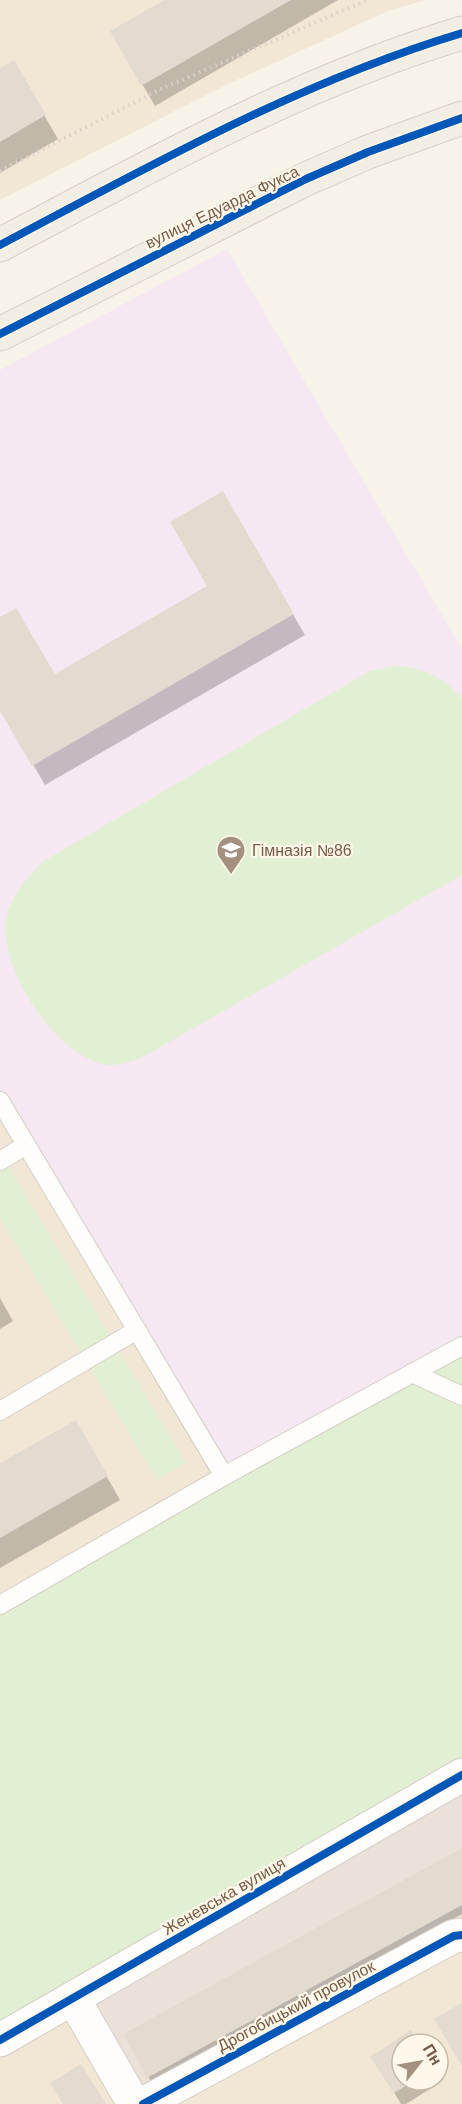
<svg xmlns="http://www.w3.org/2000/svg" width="462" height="2104" font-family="Helvetica,sans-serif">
  <rect width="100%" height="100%" fill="#f8f3e8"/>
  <g fill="#f2e6d5" fill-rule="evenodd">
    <path d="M0,0h426l-38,11 -160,73 -228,116z"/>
    <path d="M0,1101l224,375 -224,129z"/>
    <path d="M462,1935v169h-319zM402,2044h36v36h-36z"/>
    <path d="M73,1998l61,106h-134v-64z"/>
  </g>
  <path fill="#eae2d9" d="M462,1775v160l-319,169 -70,-106z"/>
  <path fill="#f5e8f2" d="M227,249l235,400v697l-238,130 -224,-375v-731z"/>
  <g fill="#e1efd2">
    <path d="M395,666c28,0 48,12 67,32v177l-319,182c-13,5 -27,10 -41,7 -49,-13 -102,-94 -96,-144 5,-25 20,-40 36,-58l328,-191z"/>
    <path d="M0,1152l186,311 -29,17 -157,-262z"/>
    <path d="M462,1346v429l-462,265v-435z"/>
  </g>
  <g fill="#0003">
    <path d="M167,0h171l-183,106 -43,-74z"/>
    <path d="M13,62l45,77 -58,34v-103z"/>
    <path d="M222,493l83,142 -260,150 -45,-77v-89l54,57 155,-89z"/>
    <path d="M0,1298l13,23 -13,8z"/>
    <path d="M76,1422l44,78 -120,68v-103z"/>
    <path d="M462,1850v64l-309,171 -28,-50z"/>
    <path d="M410,2033l8,11h-16v36h36v-3l3,5 -35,22h-5l-21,-34z"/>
  </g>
  <g fill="#e4dbd0">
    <path d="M164,0h127l-150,86 -31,-55z"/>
    <path d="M14,60l32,55 -46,27v-74z"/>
    <path d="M223,491l71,123 -262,152 -32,-55v-94l16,-9 39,66 152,-88 -37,-64z"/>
    <path d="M76,1420l32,56 -108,62v-75z"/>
    <path d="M462,1848v57l-315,173 -24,-44z"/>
    <path d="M462,2003v63l-28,-47z"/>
    <path d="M411,2030l8,14h-17v36h13l-21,13 -24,-36z"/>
    <path d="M81,2064l25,40h-43l-13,-21z"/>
  </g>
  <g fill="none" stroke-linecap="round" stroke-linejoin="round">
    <g stroke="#d6cfc5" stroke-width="20">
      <g id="lane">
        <path d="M0,1101l224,375"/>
        <path d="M0,1161l26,-16"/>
        <path d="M412,1373l50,23"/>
        <path d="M0,1411l137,-81"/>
        <path d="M0,1605l224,-129 238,-130"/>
      </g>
    </g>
    <g stroke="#d6cfc5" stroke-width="35">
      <g id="street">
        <path d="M73,1998l61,106"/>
        <path d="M0,2040l462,-265"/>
        <path d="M143,2104l311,-168 8,-1"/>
      </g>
    </g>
    <g stroke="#d7cdc4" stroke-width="35">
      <g id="primary">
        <path d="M0,245c150,-79 299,-163 462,-212"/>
        <path d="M0,334l306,-155 62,-27 94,-34"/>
      </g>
    </g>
    <path stroke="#dad2cb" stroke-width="4" stroke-dasharray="1.5 4.5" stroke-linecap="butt" d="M0,171l159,-81 208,-90"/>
    <use href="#lane" stroke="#fefdfc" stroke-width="18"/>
    <use href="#street" stroke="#fefdfc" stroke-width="33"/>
    <use href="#primary" stroke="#f3eee4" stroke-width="33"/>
    <g stroke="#fff8ea" stroke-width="11">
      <g id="cycleway">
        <path d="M0,245c150,-79 299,-163 462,-212"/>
        <path d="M0,334l306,-155 62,-27 94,-34"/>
        <path d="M0,2040l462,-265"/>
        <path d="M143,2104l311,-168 8,-1"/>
      </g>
    </g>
    <use href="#cycleway" stroke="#0057b8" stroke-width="8"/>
  </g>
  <defs>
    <g id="school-pin" transform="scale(1.5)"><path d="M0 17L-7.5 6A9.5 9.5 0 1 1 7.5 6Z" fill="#a4907f" stroke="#fff8ea"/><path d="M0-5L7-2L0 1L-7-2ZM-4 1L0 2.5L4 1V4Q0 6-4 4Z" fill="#fff"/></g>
  </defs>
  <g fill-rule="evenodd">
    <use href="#school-pin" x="231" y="850"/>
  </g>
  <g text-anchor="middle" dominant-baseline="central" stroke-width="4.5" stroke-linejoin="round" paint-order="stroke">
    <g font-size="16" fill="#775b47" stroke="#fff8ea">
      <text transform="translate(222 207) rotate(-26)">вулиця Едуарда Фукса</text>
      <text transform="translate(224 1896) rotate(-30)">Женевська вулиця</text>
      <text transform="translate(296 2006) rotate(-28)">Дрогобицький провулок</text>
    </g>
    <g font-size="16" fill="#775b47" stroke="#fff8ea" text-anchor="start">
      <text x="252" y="850">Гімназія №86</text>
    </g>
  </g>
  <g transform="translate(420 2062) rotate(59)"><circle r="28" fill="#fff8ea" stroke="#c9b9a9" stroke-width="1.5"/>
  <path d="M0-4.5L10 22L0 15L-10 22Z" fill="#a4907f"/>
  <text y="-9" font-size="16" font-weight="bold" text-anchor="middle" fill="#775b47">Пн</text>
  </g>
</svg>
